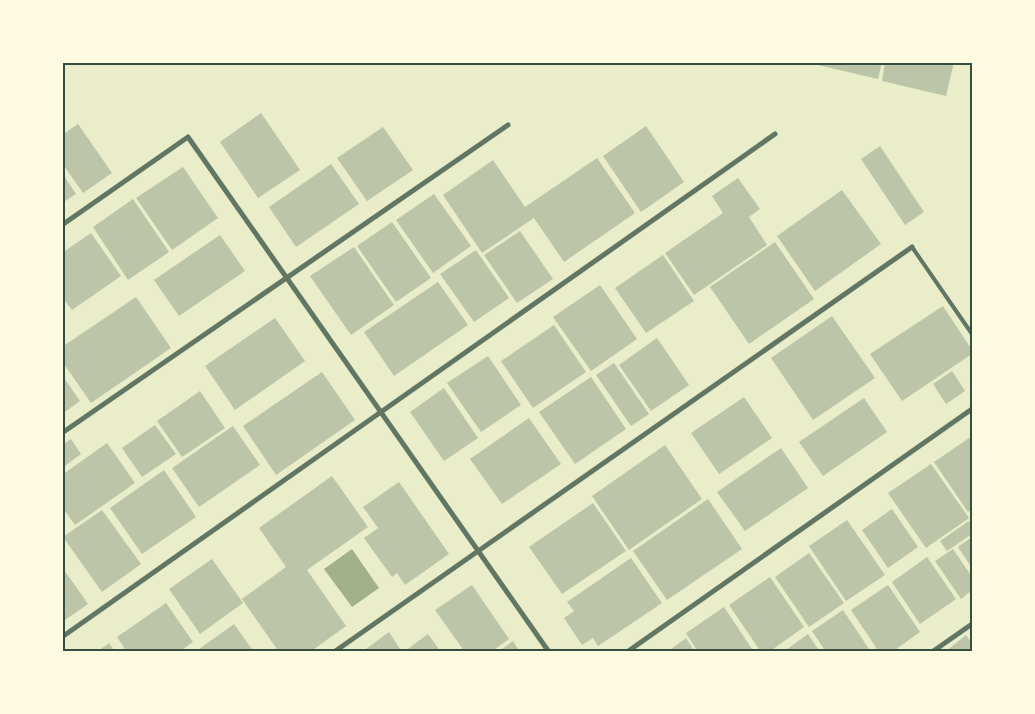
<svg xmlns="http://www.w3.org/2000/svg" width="1035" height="714" font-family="'Space Grotesk',sans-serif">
  <rect width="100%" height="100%" fill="#e9edc9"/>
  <path fill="#a3b18a" d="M352,549l27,39 -27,19 -28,-38z"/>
  <g fill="#bcc5a7">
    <path d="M805,62h77l-4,17z"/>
    <path d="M885,62h69l-8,34 -64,-15z"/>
    <path d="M261,113l39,57 -42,28 -38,-56z"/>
    <path d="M78,124l34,49 -29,20 -21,-30v-28z"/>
    <path d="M646,126l38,56 -43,30 -38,-56z"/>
    <path d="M383,127l30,43 -46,31 -30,-43z"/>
    <path d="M880,146l44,66 -19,13 -44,-66z"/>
    <path d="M597,158l38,55 -71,49 -30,-44 -52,35 -39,-58 50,-35 32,47z"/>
    <path d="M331,164l28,40 -63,43 -27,-40z"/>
    <path d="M183,167l35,51 -46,32 -36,-52z"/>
    <path d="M62,173l14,21 -14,9z"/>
    <path d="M738,178l22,31 -11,8 18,28 -73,50 -29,-42 58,-40 -11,-17z"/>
    <path d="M842,190l39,54 -66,47 -38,-55z"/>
    <path d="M434,194l37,52 -38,27 -37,-53z"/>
    <path d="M133,199l36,53 -41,28 -35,-53z"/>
    <path d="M392,222l39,56 -35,24 -39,-56z"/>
    <path d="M520,231l33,48 -36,24 -33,-48z"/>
    <path d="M91,233l30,43 -49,34 -10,-13v-44z"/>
    <path d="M220,235l25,36 -66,45 -25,-36z"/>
    <path d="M775,242l39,57 -65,45 -39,-57z"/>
    <path d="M354,247l40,58 -43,30 -41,-59z"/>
    <path d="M476,250l33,48 -35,24 -34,-48z"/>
    <path d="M663,255l31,46 -48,32 -31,-45z"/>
    <path d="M438,282l30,43 -74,51 -30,-44z"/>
    <path d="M600,285l37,54 -46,32 -38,-54z"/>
    <path d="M136,297l35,51 -80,55 -29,-42v-14z"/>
    <path d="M943,306l29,44v4l-70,47 -32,-47z"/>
    <path d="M832,316l43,62 -62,42 -42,-62z"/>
    <path d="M275,318l30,43 -70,49 -30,-44z"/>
    <path d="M554,325l32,47 -53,36 -32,-47z"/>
    <path d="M657,338l32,47 -38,26 -32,-46z"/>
    <path d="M488,356l33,49 -40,27 -34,-49z"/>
    <path d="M614,363l35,51 -18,12 -35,-51z"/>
    <path d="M952,371l13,20 -19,13 -13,-20z"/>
    <path d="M322,372l33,48 -79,55 -33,-49z"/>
    <path d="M62,375l18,26 -18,13z"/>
    <path d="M591,377l35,52 -51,35 -36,-52z"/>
    <path d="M444,388l34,50 -34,23 -34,-49z"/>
    <path d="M200,391l25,37 -43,29 -25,-36z"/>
    <path d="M744,397l28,41 -53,36 -28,-41z"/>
    <path d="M864,398l23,34 -64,44 -24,-34z"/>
    <path d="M529,418l32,46 -59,40 -32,-45z"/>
    <path d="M155,425l21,29 -34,23 -20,-29z"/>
    <path d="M233,426l27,39 -61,42 -27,-39z"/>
    <path d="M972,436v73l-4,3 -34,-50z"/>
    <path d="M71,439l10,15 -19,14v-23z"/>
    <path d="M107,443l28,40 -60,42 -13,-18v-32z"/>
    <path d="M665,445l37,54 -73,51 -37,-54z"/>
    <path d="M781,448l27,40 -63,43 -28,-39z"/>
    <path d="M931,464l38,54 -43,30 -38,-55z"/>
    <path d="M164,470l32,47 -54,37 -32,-46z"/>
    <path d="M332,476l36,51 -61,43 39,56 -36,26h-31l-37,-53 44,-32 -27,-39z"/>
    <path d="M399,482l50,72 -44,31 -8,-12 -5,4 -28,-39 14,-10 -15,-21z"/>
    <path d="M708,499l34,50 -75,51 -34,-49z"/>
    <path d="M593,503l33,48 -64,43 -33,-47z"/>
    <path d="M892,509l26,38 -30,21 -26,-38z"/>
    <path d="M102,510l39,54 -39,28 -39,-55z"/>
    <path d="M847,520l38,55 -39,26 -37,-55z"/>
    <path d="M969,521l3,6v7l-25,17 -7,-10z"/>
    <path d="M972,537v31l-14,-21z"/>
    <path d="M953,549l19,28v13l-11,9 -26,-38z"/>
    <path d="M809,553l35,50 -35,24 -34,-50z"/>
    <path d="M927,557l29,42 -36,25 -28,-42z"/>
    <path d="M631,558l31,45 -64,43 -5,-8 -11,7 -18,-27 10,-7 -7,-9z"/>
    <path d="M212,559l31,44 -43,31 -31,-45z"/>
    <path d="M62,567l26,37 -26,18z"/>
    <path d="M770,577l34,50 -35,25h-8l-32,-47z"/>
    <path d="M472,585l37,54 -18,13h-26l-30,-42z"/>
    <path d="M888,585l32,47 -28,20h-13l-28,-42z"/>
    <path d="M166,603l27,39 -14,10h-52l-10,-15z"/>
    <path d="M724,607l30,45h-56l-12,-19z"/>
    <path d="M843,610l28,42h-45l-14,-21z"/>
    <path d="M234,624l20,28h-59z"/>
    <path d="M389,632l13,20h-40z"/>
    <path d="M428,634l13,18h-31l-2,-3z"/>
    <path d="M808,634l12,18h-37z"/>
    <path d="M966,635l6,9v8h-27z"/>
    <path d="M686,638l9,14h-28z"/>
    <path d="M513,641l7,11h-22z"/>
    <path d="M109,643l6,9h-18z"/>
  </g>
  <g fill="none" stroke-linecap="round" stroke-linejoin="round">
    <path stroke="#617663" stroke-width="4" d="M912,247l60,87"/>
    <g stroke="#617663" stroke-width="5">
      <path d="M62,225l126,-88 361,515"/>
      <path d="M62,433l446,-308"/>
      <path d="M62,637l713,-503"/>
      <path d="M334,652l578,-405"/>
      <path d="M627,652l345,-243"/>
      <path d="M932,652l40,-28"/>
    </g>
  </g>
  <rect width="1035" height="714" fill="none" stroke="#fefae0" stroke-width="128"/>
  <rect x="64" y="64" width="907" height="586" fill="none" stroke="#344e41" stroke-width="2"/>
</svg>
